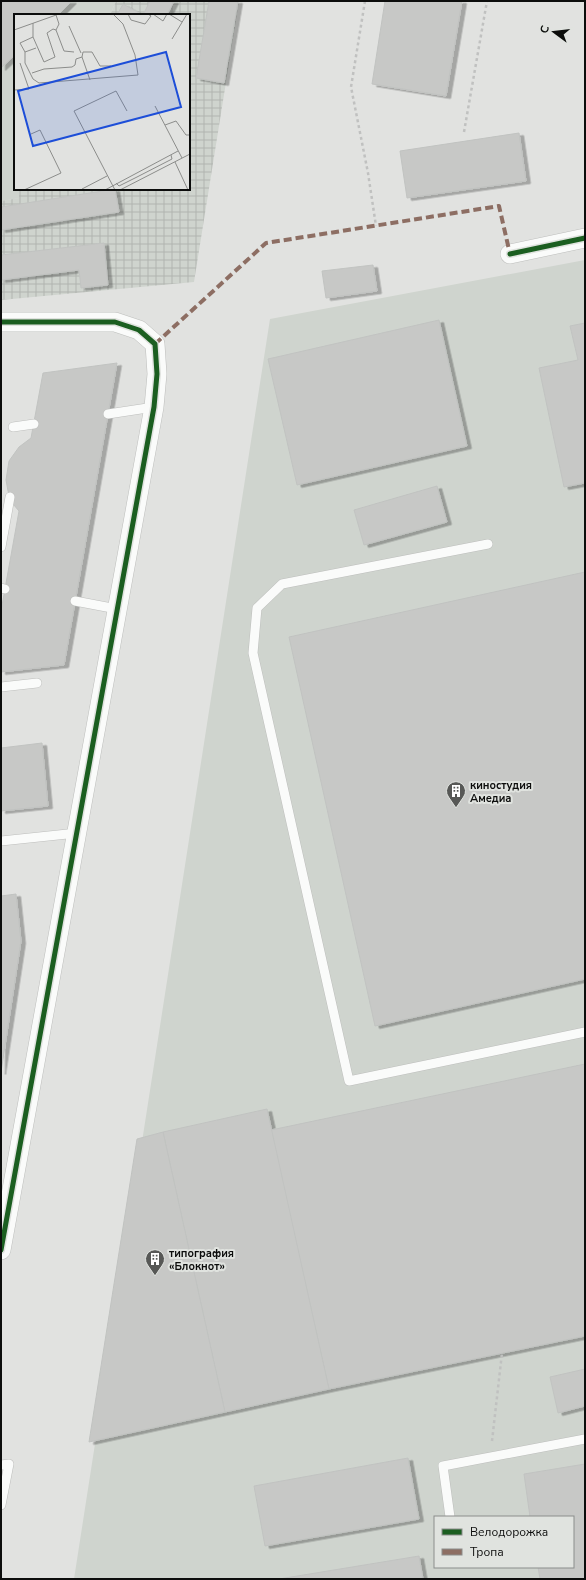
<svg xmlns="http://www.w3.org/2000/svg" width="586" height="1580" font-family="'Nunito Sans',sans-serif">
  <defs>
    <pattern id="industrial-grid" width="8" height="8" patternUnits="userSpaceOnUse"><rect width="8" height="8" fill="#cfd4ce"/><path d="M0 4h8M4 0v8" fill="none" stroke="#b1b5b0"/></pattern>
    <filter id="shadow"><feDropShadow dx="4.5" dy="2.5" stdDeviation="0" flood-color="#0004"/></filter>
  </defs>
  <rect width="100%" height="100%" fill="#e1e2e0"/>
  <g fill="#cfd4ce" fill-rule="evenodd">
    <path d="M1,1h115l-6,14h-95v174h4l1,9 -19,3z"/>
    <path d="M585,260v1319h-511l196,-1260zM435,1517h138v50h-138z"/>
  </g>
  <path fill="url(#industrial-grid)" d="M116,1h123l-45,281 -193,18v-99l18,-3v-9h170v-174h-79z"/>
  <g fill="#c7c8c6" stroke="#c1c3c1" filter="url(#shadow)">
    <path d="M1,1h71l-14,14h-43v40l-14,13z"/>
    <path d="M150,1h24l-7,14h-50l6,-11 20,11z"/>
    <path d="M209,1h29l-14,82 -28,-5z"/>
    <path d="M385,1h77l-16,95 -74,-12z"/>
    <path d="M519,133l7,48 -119,17 -7,-47z"/>
    <path d="M115,189l4,23 -118,18v-23z"/>
    <path d="M104,243l4,42 -27,3 -2,-18 -78,10v-25z"/>
    <path d="M373,265l4,26 -51,7 -4,-27z"/>
    <path d="M439,320l28,126 -170,39 -29,-126z"/>
    <path d="M585,323v160l-21,4 -25,-119 39,-8 -8,-34z"/>
    <path d="M117,363l-53,302 -63,7v-61l18,-100 -6,-7 -5,-13 -2,-11 3,-19 10,-14 12,-9 12,-65z"/>
    <path d="M437,486l10,36 -83,23 -10,-35z"/>
    <path d="M585,572v407l-210,47 -86,-389z"/>
    <path d="M42,743l6,63 -47,5v-63z"/>
    <path d="M16,894l5,47 -20,131v-176z"/>
    <path d="M585,1064v272l-256,53 -58,-259z"/>
    <path d="M267,1109l62,280 -104,23 -62,-280z"/>
    <path d="M163,1132l62,280 -136,30 48,-303z"/>
    <path d="M585,1369v37l-27,7 -8,-36z"/>
    <path d="M408,1458l11,61 -154,27 -11,-60z"/>
    <path d="M585,1464v115h-45l-2,-12h35v-50h-43l-6,-43z"/>
    <path d="M419,1556l4,23h-144z"/>
  </g>
  <g fill="none" stroke-linecap="round" stroke-linejoin="round">
    <g stroke="#bdbebc" stroke-width="10">
      <g id="lane">
        <path d="M108,414l46,-7"/>
        <path d="M13,427l21,-3"/>
        <path d="M488,544l-206,40 -25,24 -4,45 96,428 236,-49"/>
        <path d="M1,547l9,-50"/>
        <path d="M1,588l4,1"/>
        <path d="M75,601l42,8"/>
        <path d="M1,687l36,-4"/>
        <path d="M1,841l76,-8"/>
        <path d="M1,1465l8,-1 -8,41"/>
        <path d="M450,1517l-7,-51 142,-27"/>
      </g>
    </g>
    <g stroke="#bdbebc" stroke-width="20">
      <g id="street">
        <path d="M510,254l75,-16"/>
        <path d="M1,322h114l24,8 16,14 2,30 -3,33 -153,843"/>
      </g>
    </g>
    <g stroke="#c0c1c0" stroke-width="2.5" stroke-dasharray="3 3" stroke-linecap="butt">
      <path d="M365,1l-14,86 17,86 8,53"/>
      <path d="M464,132l23,-131"/>
      <path d="M492,1441l10,-88"/>
    </g>
    <use href="#lane" stroke="#fafbfa" stroke-width="9"/>
    <use href="#street" stroke="#fafbfa" stroke-width="19"/>
    <path stroke="#8d6e63" stroke-width="4" stroke-dasharray="8 4" stroke-linecap="butt" d="M155,344l111,-101 233,-37 11,48"/>
    <g stroke="#e0e3df" stroke-width="8">
      <g id="cycleway">
        <path d="M510,254l75,-16"/>
        <path d="M1,322h114l24,8 16,14 2,30 -3,33 -153,843"/>
      </g>
    </g>
    <use href="#cycleway" stroke="#1b5e20" stroke-width="5"/>
  </g>
  <defs>
    <g id="building-pin" transform="scale(1)"><path d="M0 17L-7.5 6A9.5 9.5 0 1 1 7.5 6Z" fill="#575856" stroke="#e0e3df"/><path d="M-4-6H4V6H1V3H-1V6H-4ZM-2.5-4.3h1.7v1.8h-1.7ZM.8-4.3h1.7v1.8H.8ZM-2.5-1h1.7V.8h-1.7ZM.8-1h1.7V.8H.8Z" fill="#fff"/></g>
  </defs>
  <g fill-rule="evenodd">
    <use href="#building-pin" x="456" y="791"/>
    <use href="#building-pin" x="155" y="1259"/>
  </g>
  <g text-anchor="middle" dominant-baseline="central" stroke-width="4" stroke-linejoin="round" paint-order="stroke">
    <g font-size="11" font-weight="bold" fill="#0c0d0c" stroke="#e0e3df" text-anchor="start">
      <text x="470" y="785">киностудия<tspan x="470" dy="13">Амедиа</tspan></text>
      <text x="169" y="1253">типография<tspan x="169" dy="13">«Блокнот»</tspan></text>
    </g>
  </g>
  <g transform="translate(14 14)">
    <rect width="176" height="176" fill="#e1e2e0"/>
    <path fill="none" stroke="#8c8d8b" stroke-width="1" d="M114,0l3,6 14,4 6,-8 -3,-2M139,0l10,7 4,-7M155,0l13,8M55,12l12,27M0,16l45,-16M42,16l3,-6 -3,-9M19,23l11,25 11,-5 -8,-24 6,-4 3,1 8,21 10,1M158,25l15,-25M22,34l-11,4v11l8,16 6,4 99,-8 -3,-20 -12,-31 -10,-10M11,38l-5,-9 13,-6v-14M68,43l1,-5h9l8,14h11M18,59l12,-4 28,-2 3,-2 1,-6 6,-2 8,23M0,76l15,-1 -9,-26M141,92l27,52M151,111l11,-4 10,14h4M161,148l13,28M102,169l3,3 18,-9 35,-18 -1,-4M68,175l25,-13M10,176l37,-17 -21,-43 -9,4M91,176l73,-39M101,176l-41,-79 42,-20 11,20M106,176l70,-36"/>
    <path fill="#1d4ed8" fill-opacity="0.15" stroke="#1d4ed8" stroke-width="2" d="M152,38l15,55 -148,39 -15,-55z"/>
    <rect width="176" height="176" fill="none" stroke="#0c0d0c" stroke-width="2"/>
  </g>
  <rect width="586" height="1580" fill="none" stroke="#0c0d0c" stroke-width="4"/>
  <rect x="434" y="1516" width="140" height="52" fill="#e0e3df" stroke="#8b8d8b"/>
  <rect x="442" y="1529" width="20" height="6" fill="#1b5e20" stroke="#8b8d8b"/>
  <text x="470" y="1536" font-size="12" fill="#0c0d0c">Велодорожка</text>
  <rect x="442" y="1549" width="20" height="6" fill="#8d6e63" stroke="#8b8d8b"/>
  <text x="470" y="1556" font-size="12" fill="#0c0d0c">Тропа</text>
  <g transform="translate(554 32) rotate(285)" stroke="#e0e3df" stroke-width="3" paint-order="stroke">
  <path d="M0-3L7 15L0 10L-7 15Z" fill="#0c0d0c"/>
  <text y="-6" font-size="11" font-weight="bold" text-anchor="middle" fill="#0c0d0c">С</text>
  </g>
</svg>
